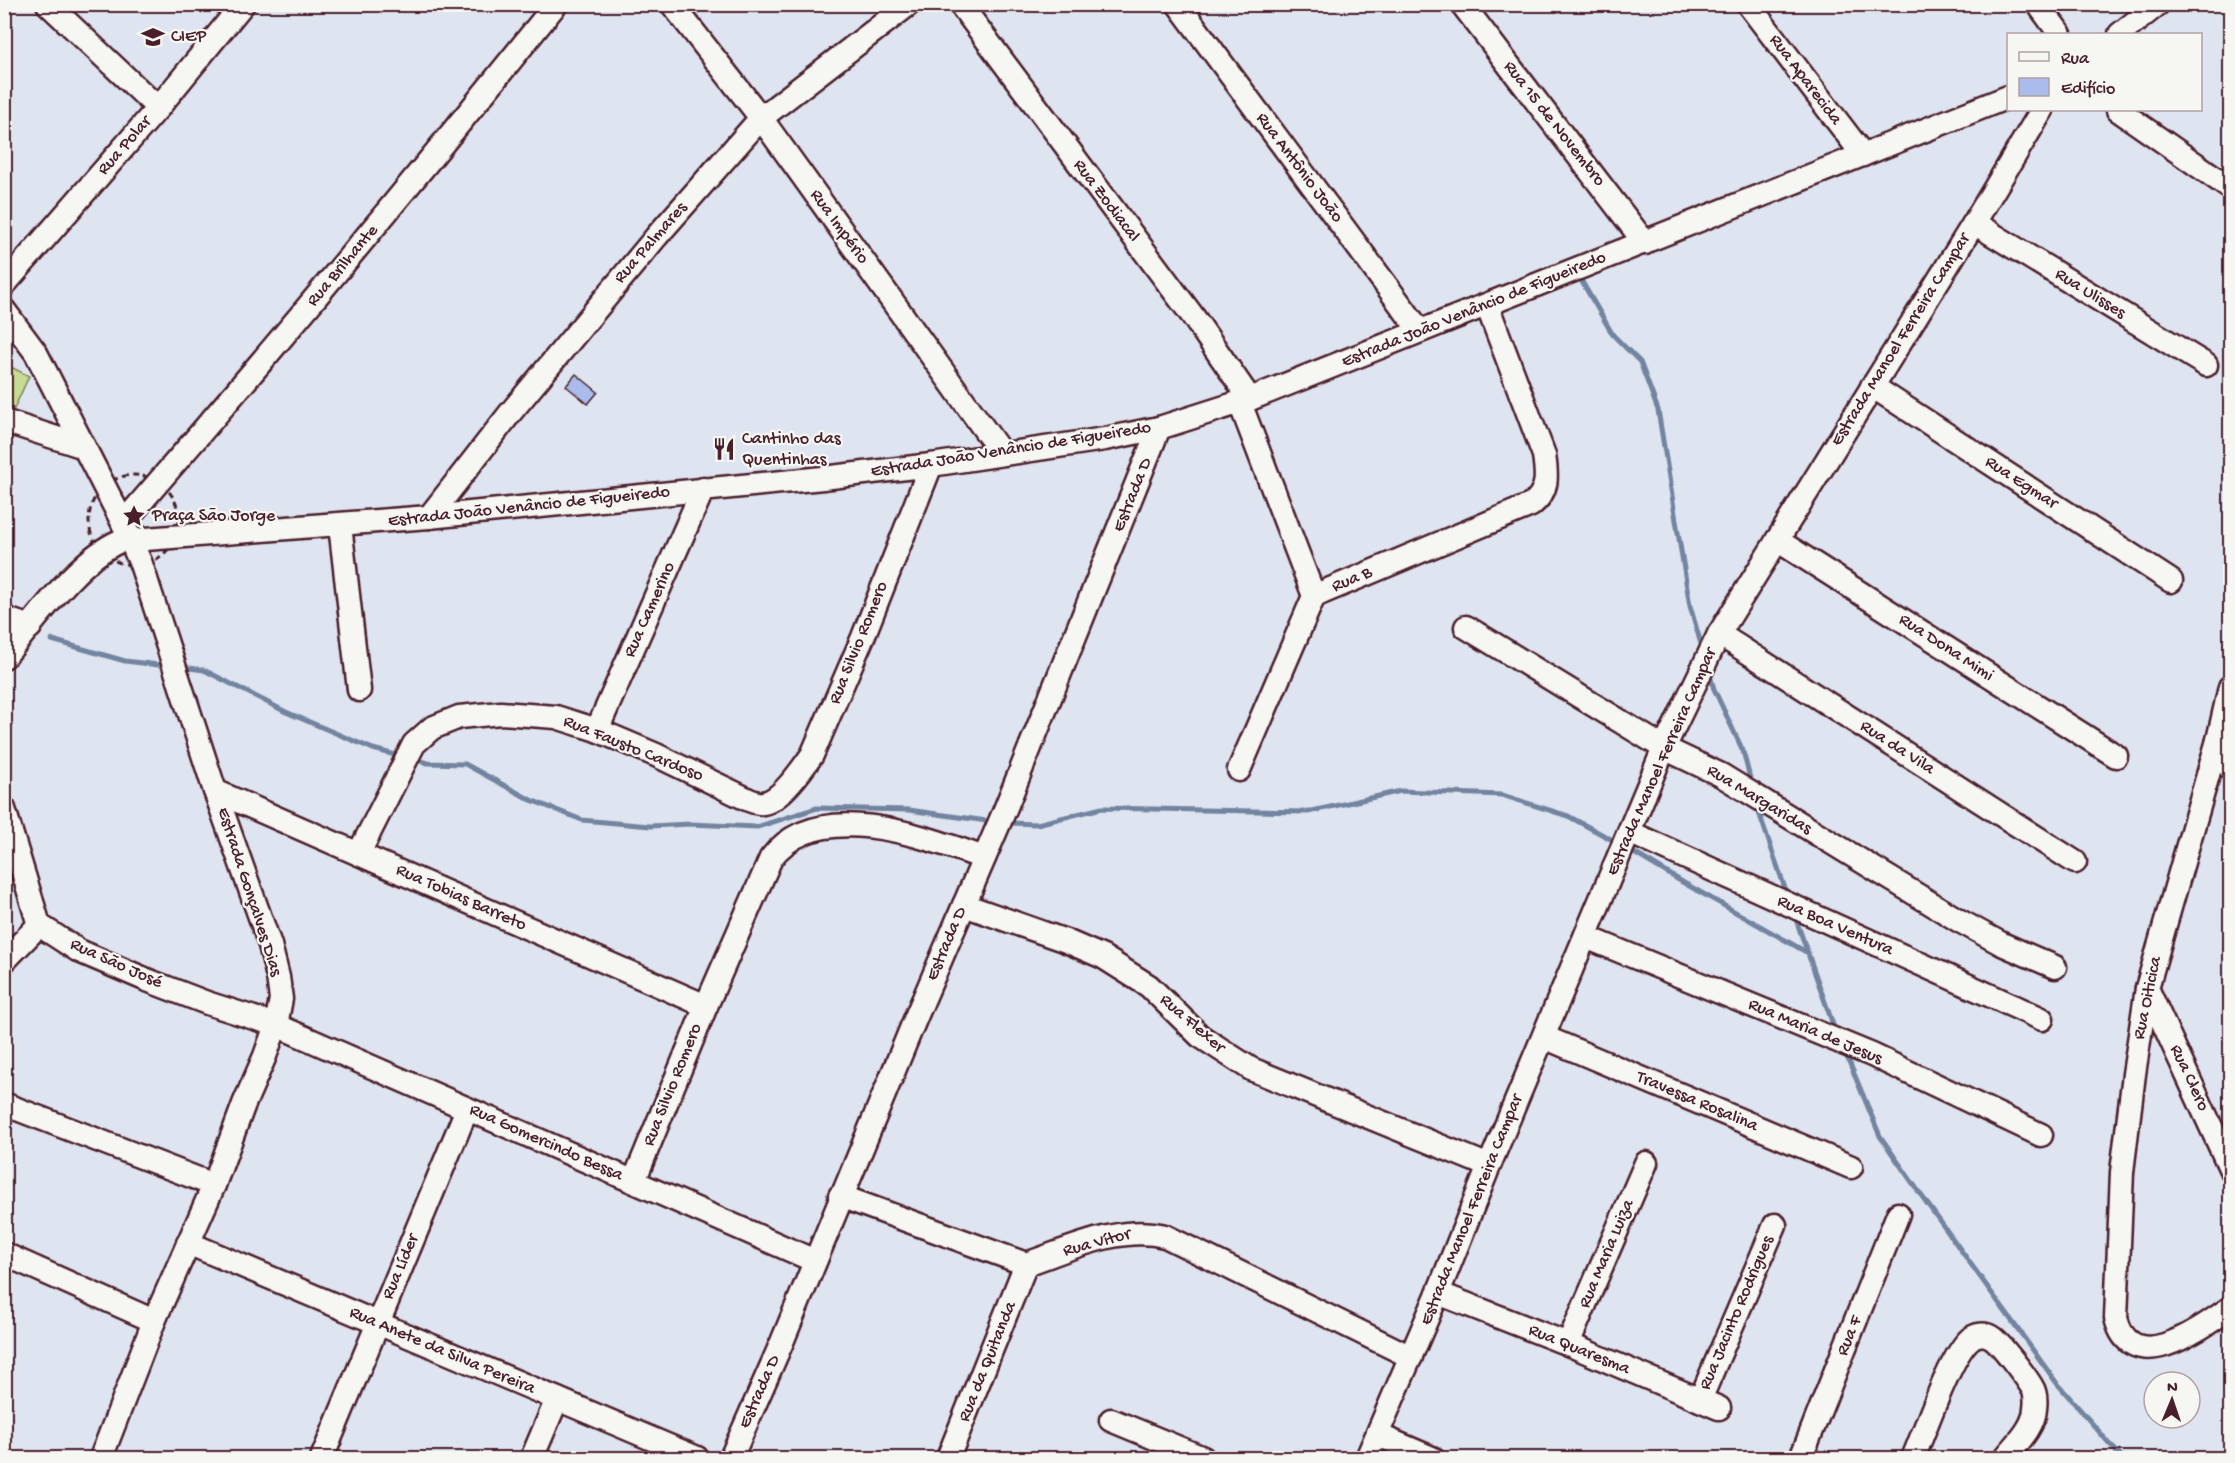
<svg xmlns="http://www.w3.org/2000/svg" width="2235" height="1463" font-family="'Gochi Hand',sans-serif">
  <rect width="100%" height="100%" fill="#dfe5f0"/>
  <filter id="ink" filterUnits="userSpaceOnUse"><feTurbulence type="fractalNoise" baseFrequency=".0167" numOctaves="2"/><feDisplacementMap in="SourceGraphic" scale="12" xChannelSelector="R" yChannelSelector="G"/><feConvolveMatrix kernelMatrix="1 2 1 2 8 2 1 2 1" color-interpolation-filters="sRGB"/></filter>
  <g filter="url(#ink)">
    <path fill="#c5dc92" stroke="#887e5e" stroke-width="1.5" d="M5,364l24,12 -15,33 -9,-4z"/>
    <g fill="none" stroke-linecap="round" stroke-linejoin="round">
      <g stroke="#7384a0" stroke-width="5">
        <path d="M1578,275l35,60 27,27 18,48 32,196 13,45"/>
        <path d="M52,640l73,21 42,5"/>
        <path d="M182,667l22,3 82,42 87,37 30,8"/>
        <path d="M1709,672l5,17 29,62 9,35"/>
        <path d="M412,759l16,4 37,1 66,36 51,20 68,6 40,-2 67,3 60,-19 92,2 85,12"/>
        <path d="M1756,804l32,93"/>
        <path d="M1006,823l31,1 65,-16 206,4 93,-21 101,4 66,21 50,27"/>
        <path d="M1629,850l55,33 124,70"/>
        <path d="M1794,914l42,119"/>
        <path d="M1845,1052l35,84 41,59 135,187 66,76"/>
      </g>
    </g>
    <path fill="#aabceb" stroke="#4a1f2b" stroke-width="1.5" d="M576,374l22,18 -10,12 -22,-18z"/>
    <g fill="none" stroke-linecap="round" stroke-linejoin="round">
      <g stroke="#4a1f2b" stroke-width="27">
        <g id="minor">
          <path d="M48,4l110,104"/>
          <path d="M672,4l89,114 241,336"/>
          <path d="M960,4l232,311 58,84"/>
          <path d="M1178,4l242,327"/>
          <path d="M1462,4l183,239"/>
          <path d="M1748,4l115,151"/>
          <path d="M2038,4l22,30"/>
          <path d="M2120,34l38,-30"/>
          <path d="M2118,110l112,78"/>
          <path d="M1974,223l232,142"/>
          <path d="M4,285l154,-177 85,-104"/>
          <path d="M4,310l32,43 87,170 18,41 74,227 55,154 8,32 3,22 -5,26 -11,31 -21,48 -30,81 -60,136 -53,137"/>
          <path d="M1872,386l299,195"/>
          <path d="M1240,403l74,193"/>
          <path d="M4,421l80,26"/>
          <path d="M429,517l82,-105 145,-175 105,-119 148,-114"/>
          <path d="M123,523c148,-170 292,-343 433,-519"/>
          <path d="M340,525l19,165"/>
          <path d="M1777,540l339,216"/>
          <path d="M4,618l26,9"/>
          <path d="M1466,627l198,121 57,27 237,145 44,24 53,23"/>
          <path d="M1719,634l356,228"/>
          <path d="M4,657c32,-36 72,-97 116,-116l309,-24 394,-39 108,-13 174,-26 54,-11 91,-29 758,-302"/>
          <path d="M2230,687l-12,53 -71,248 -13,86 -12,98 -6,146c15,62 84,11 114,-10"/>
          <path d="M597,730l106,-241"/>
          <path d="M2218,740l12,28"/>
          <path d="M1239,770l75,-174 217,-91c18,-14 16,-29 13,-50l-57,-150"/>
          <path d="M215,791l491,215"/>
          <path d="M4,809l35,116 40,26 68,29 60,23 69,22 539,236"/>
          <path d="M1629,832l413,187"/>
          <path d="M359,853l55,-109 18,-16 27,-11 42,-4 55,4 41,13 59,25 93,45c3,1 10,4 14,3 17,-2 40,-35 49,-48l51,-118 68,-172"/>
          <path d="M964,905l102,36 37,16 46,29 51,50 51,33 238,97"/>
          <path d="M1586,937l286,118 169,80"/>
          <path d="M4,961l35,-36"/>
          <path d="M2147,988l83,180"/>
          <path d="M1544,1037l307,130"/>
          <path d="M4,1104l210,81"/>
          <path d="M634,1181l72,-175 65,-148c46,-62 155,-21 213,0"/>
          <path d="M840,1196l186,68c44,-15 93,-39 139,-28l246,121"/>
          <path d="M188,1243l509,215"/>
          <path d="M4,1254l150,67"/>
          <path d="M1438,1293l130,51 151,64"/>
          <path d="M1568,1344l78,-181"/>
          <path d="M1700,1400l75,-175"/>
          <path d="M1111,1420l92,38"/>
          <path d="M1378,1435l54,23"/>
          <path d="M322,1458l145,-349"/>
          <path d="M532,1458l25,-59"/>
          <path d="M731,1458l51,-116 134,-325 88,-205 155,-384"/>
          <path d="M948,1458l78,-194"/>
          <path d="M1367,1458l71,-165 51,-127 175,-418 55,-114 255,-411 68,-113"/>
          <path d="M1801,1458l97,-244"/>
          <path d="M1913,1458c12,-27 37,-102 57,-119 6,-5 15,-6 21,-2 9,5 35,40 41,50 4,6 4,14 3,22 -1,19 -19,35 -30,49"/>
        </g>
      </g>
      <circle stroke="#4a1f2b" stroke-width="3" stroke-dasharray="6 4.5" stroke-linecap="butt" cx="134" cy="520" r="45"/>
      <use href="#minor" stroke="#f6f6f2" stroke-width="22"/>
    </g>
  </g>
  <defs>
    <g id="school-bare" transform="scale(1.8)"><path d="M0-5L7-2L0 1L-7-2ZM-4 1L0 2.5L4 1V4Q0 6-4 4Z" fill="#4a1f2b" stroke="#f6f6f2" stroke-width="2.5" paint-order="stroke"/></g>
    <g id="restaurant-bare" transform="scale(1.8)"><path d="M-5-6h1v4h1v-4h1v4h1v-4h1v5L-1.5 .5V6h-2V.5L-5-1ZM5-6V6H3V1.5H1.5Q1.5-4 5-6Z" fill="#4a1f2b" stroke="#f6f6f2" stroke-width="2.5" paint-order="stroke"/></g>
    <g id="sight-bare" transform="scale(1.8)"><path d="M0-6L1.8-2.2L6-1.7L2.9 1.2L3.7 5.4L0 3.3L-3.7 5.4L-2.9 1.2L-6-1.7L-1.8-2.2Z" fill="#4a1f2b" stroke="#f6f6f2" stroke-width="2.5" paint-order="stroke"/></g>
  </defs>
  <g fill-rule="evenodd">
    <use href="#school-bare" x="153" y="37"/>
    <use href="#restaurant-bare" x="724" y="449"/>
    <use href="#sight-bare" x="134" y="516"/>
  </g>
  <g text-anchor="middle" dominant-baseline="central" stroke-width="4.5" stroke-linejoin="round" paint-order="stroke">
    <g font-size="18" fill="#4a1f2b" stroke="#f6f6f2" text-anchor="start">
      <text x="171" y="37">CIEP</text>
      <text x="742" y="439">Cantinho das<tspan x="742" dy="21">Quentinhas</tspan></text>
      <text x="152" y="516">Praça São Jorge</text>
    </g>
    <g font-size="18" fill="#4a1f2b" stroke="#f6f6f2">
      <text transform="translate(1805 80) rotate(53)">Rua Aparecida</text>
      <text transform="translate(1554 124) rotate(52)">Rua 15 de Novembro</text>
      <text transform="translate(125 146) rotate(-49)">Rua Polar</text>
      <text transform="translate(1299 168) rotate(53)">Rua Antônio João</text>
      <text transform="translate(1106 201) rotate(53)">Rua Zodiacal</text>
      <text transform="translate(839 227) rotate(54)">Rua Império</text>
      <text transform="translate(651 243) rotate(-49)">Rua Palmares</text>
      <text transform="translate(343 266) rotate(-50)">Rua Brilhante</text>
      <text transform="translate(2090 294) rotate(32)">Rua Ulisses</text>
      <text transform="translate(1474 310) rotate(-22)">Estrada João Venâncio de Figueiredo</text>
      <text transform="translate(1901 340) rotate(-58)">Estrada Manoel Ferreira Campar</text>
      <text transform="translate(1011 450) rotate(-9)">Estrada João Venâncio de Figueiredo</text>
      <text transform="translate(2021 483) rotate(33)">Rua Egmar</text>
      <text transform="translate(1133 495) rotate(-68)">Estrada D</text>
      <text transform="translate(529 507) rotate(-6)">Estrada João Venâncio de Figueiredo</text>
      <text transform="translate(1352 580) rotate(-23)">Rua B</text>
      <text transform="translate(650 610) rotate(-66)">Rua Camerino</text>
      <text transform="translate(859 643) rotate(-68)">Rua Silvio Romero</text>
      <text transform="translate(1946 648) rotate(33)">Rua Dona Mimi</text>
      <text transform="translate(1897 748) rotate(33)">Rua da Vila</text>
      <text transform="translate(633 749) rotate(22)">Rua Fausto Cardoso</text>
      <text transform="translate(1662 762) rotate(-66)">Estrada Manoel Ferreira Campar</text>
      <text transform="translate(1759 800) rotate(31)">Rua Margaridas</text>
      <text transform="translate(249 892) rotate(72)">Estrada Gonçalves Dias</text>
      <text transform="translate(461 898) rotate(24)">Rua Tobias Barreto</text>
      <text transform="translate(1835 926) rotate(24)">Rua Boa Ventura</text>
      <text transform="translate(947 944) rotate(-67)">Estrada D</text>
      <text transform="translate(116 964) rotate(24)">Rua São José</text>
      <text transform="translate(2148 998) rotate(-78)">Rua Oiticica</text>
      <text transform="translate(1192 1024) rotate(41)">Rua Flexer</text>
      <text transform="translate(1815 1032) rotate(23)">Rua Maria de Jesus</text>
      <text transform="translate(2189 1078) rotate(65)">Rua Clero</text>
      <text transform="translate(673 1085) rotate(-68)">Rua Silvio Romero</text>
      <text transform="translate(1697 1102) rotate(23)">Travessa Rosalina</text>
      <text transform="translate(546 1143) rotate(24)">Rua Gomercindo Bessa</text>
      <text transform="translate(1472 1210) rotate(-68)">Estrada Manoel Ferreira Campar</text>
      <text transform="translate(1097 1243) rotate(-15)">Rua Vítor</text>
      <text transform="translate(1607 1254) rotate(-67)">Rua Maria Luiza</text>
      <text transform="translate(401 1267) rotate(-67)">Rua Líder</text>
      <text transform="translate(1737 1313) rotate(-67)">Rua Jacinto Rodrigues</text>
      <text transform="translate(1850 1336) rotate(-68)">Rua F</text>
      <text transform="translate(1579 1350) rotate(22)">Rua Quaresma</text>
      <text transform="translate(442 1351) rotate(23)">Rua Anete da Silva Pereira</text>
      <text transform="translate(988 1362) rotate(-68)">Rua da Quitanda</text>
      <text transform="translate(760 1392) rotate(-66)">Estrada D</text>
    </g>
  </g>
  <rect width="2235" height="1463" fill="none" stroke="#f6f6f2" stroke-width="24"/>
  <rect x="12" y="12" width="2211" height="1439" fill="none" stroke="#4a1f2b" stroke-width="2" filter="url(#ink)"/>
  <rect x="2007" y="33" width="195" height="78" fill="#f6f6f2" stroke="#b1a0a2" stroke-width="1.5"/>
  <rect x="2019" y="52" width="30" height="9" fill="#f6f6f2" stroke="#b1a0a2" stroke-width="1.5"/>
  <text x="2061" y="63" font-size="18" fill="#4a1f2b">Rua</text>
  <rect x="2019" y="78" width="30" height="18" fill="#aabceb" stroke="#b1a0a2" stroke-width="1.5"/>
  <text x="2061" y="93" font-size="18" fill="#4a1f2b">Edifício</text>
  <g transform="translate(2172 1400) rotate(2)"><circle r="28" fill="#f6f6f2" stroke="#b1a0a2" stroke-width="1.5"/>
  <path d="M0-4.5L10 22L0 15L-10 22Z" fill="#4a1f2b"/>
  <text y="-9" font-size="16" font-weight="bold" text-anchor="middle" fill="#4a1f2b">N</text>
  </g>
</svg>
